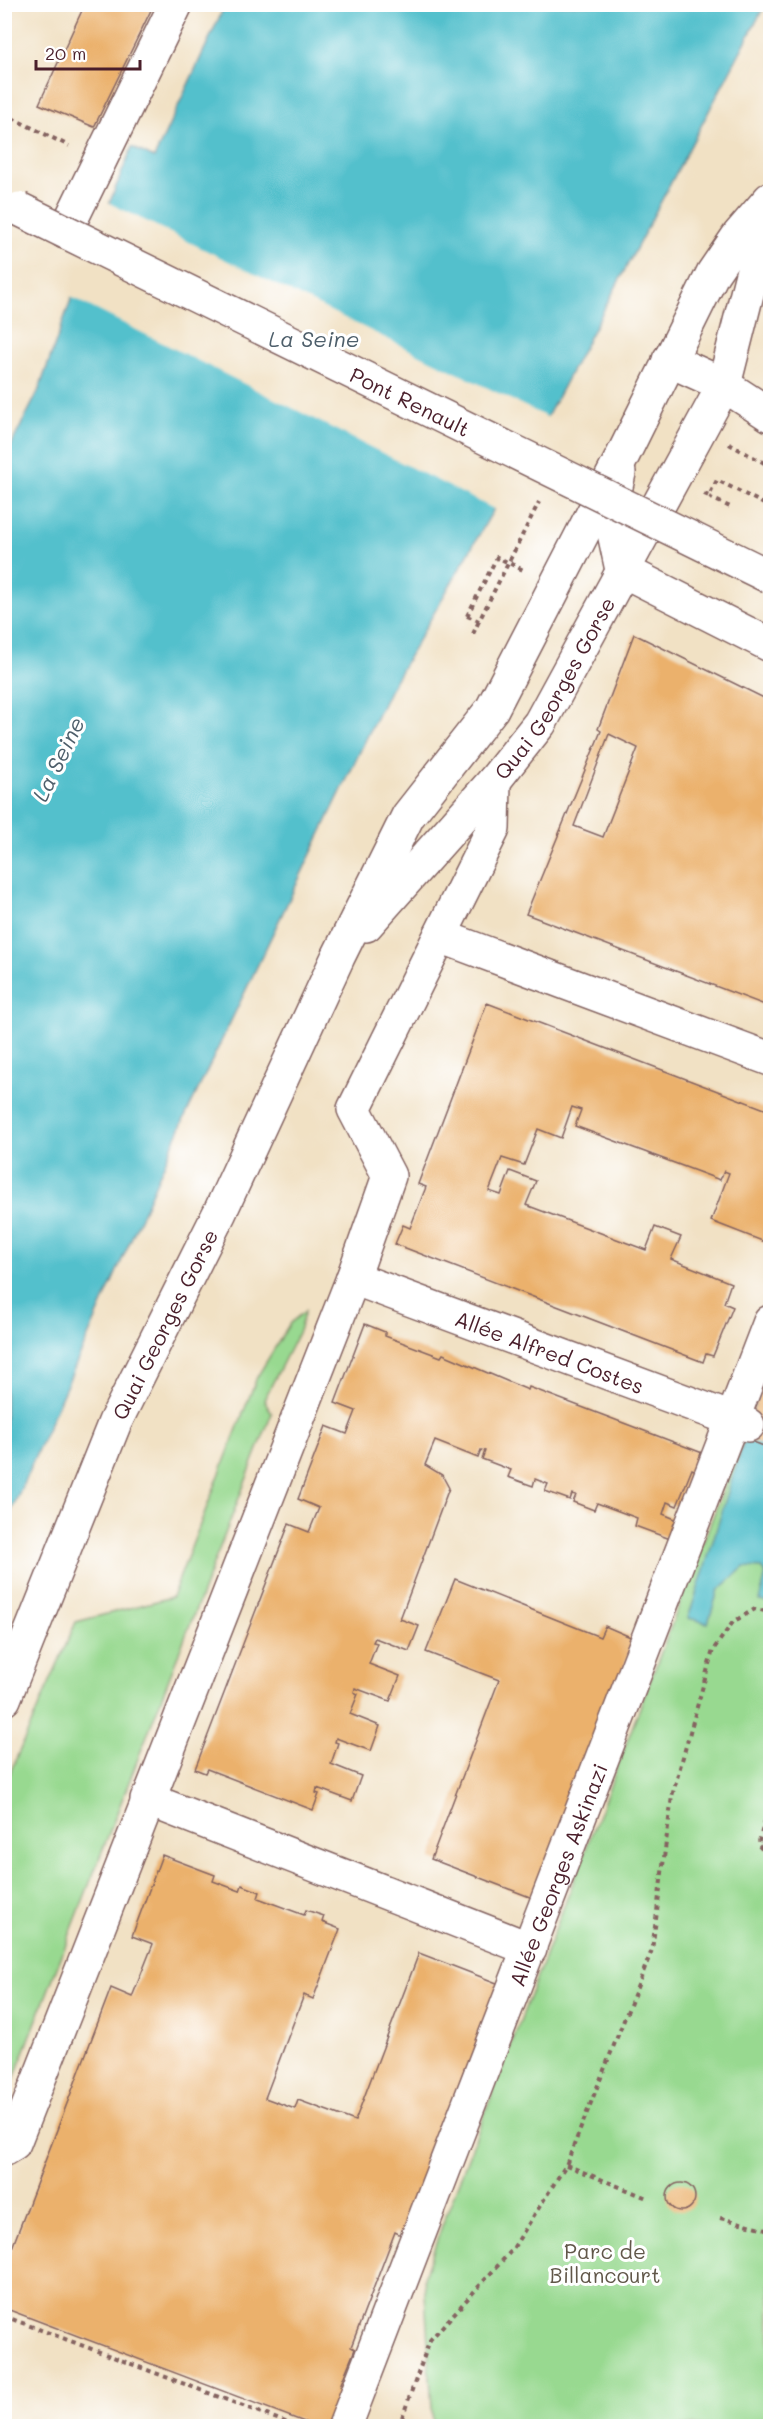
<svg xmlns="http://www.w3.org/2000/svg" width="775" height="2431" font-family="Mali,sans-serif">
  <rect width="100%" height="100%" fill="#fff"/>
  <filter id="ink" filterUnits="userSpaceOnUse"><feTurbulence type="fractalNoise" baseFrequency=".0167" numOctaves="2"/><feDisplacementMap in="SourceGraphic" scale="12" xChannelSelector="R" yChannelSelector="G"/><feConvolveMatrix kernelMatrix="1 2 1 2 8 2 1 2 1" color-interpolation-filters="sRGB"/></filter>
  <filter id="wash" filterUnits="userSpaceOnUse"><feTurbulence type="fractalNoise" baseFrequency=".008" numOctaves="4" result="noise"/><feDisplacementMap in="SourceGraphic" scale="24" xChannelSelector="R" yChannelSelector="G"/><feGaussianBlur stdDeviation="1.35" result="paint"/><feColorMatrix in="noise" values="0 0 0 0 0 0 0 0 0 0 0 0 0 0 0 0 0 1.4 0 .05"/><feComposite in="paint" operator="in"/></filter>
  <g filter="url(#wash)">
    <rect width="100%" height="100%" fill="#f1e1c4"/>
    <g fill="#98d990" stroke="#717c5e" stroke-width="1.5">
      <path d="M305,1311l-6,20 -35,69 8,13 -259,668 -8,1v-298l71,-162 96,-25 85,-220 33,-54z"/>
      <path d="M770,1367v1059h-337l-9,-149 19,-54z"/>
    </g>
    <g fill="#53c0cc" stroke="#4e707c" stroke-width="1.5">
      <path d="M225,5h540l-218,412 -158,274 -205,428 -179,406v-1068l33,-65 36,-101 58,-144 22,11z"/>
      <path d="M770,1367v236l-11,-2 7,-27 -5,-6 -17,-1 -26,24 -10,32 -20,-5c29,-83 50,-169 82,-251z"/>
    </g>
    <path fill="#f1e1c4" d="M107,202l442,216 -53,92 -427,-214z"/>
    <g id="blocks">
      <g fill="#ebb16c" fill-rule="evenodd">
        <path d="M85,4h69l-60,123 -55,-23z"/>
        <path d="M634,634l136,67v306l-244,-93 75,-183 -3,-2zM609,734l29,14 -35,89 -29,-11z"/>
        <path d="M487,1003l283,108v133l-59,-23 18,-48 -5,-2 -4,9 -145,-54 6,-16 -9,-3 -11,31 -23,-9 -14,36 -22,-7 -13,33 12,4 9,-24 26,10 -10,24 120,45 9,-23 26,10 -10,22 60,24 -7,20 9,4 -20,49 -7,-2 -3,8 -308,-118 8,-19 7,3 16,-41 -8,-3z"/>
        <path d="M365,1324l20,8v4l56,21 2,-3 85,36 1,-3 176,67 -6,18 -7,-3 -15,37 -10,-4 -4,12 17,7 -7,19 -38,-14 2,-8 -40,-15 -3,7 -21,-8 3,-7 -4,-1 -2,6 -25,-9 3,-7 -13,-5 -2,7 -25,-9 3,-7 -29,-11 3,-8 -4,-1 -3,8 -43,-17 -10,24 17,10 7,13 -49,131 19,7 -10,25 -34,-13 -2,4 4,1 -8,21 31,12 -10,25 -35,-13 -1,4 4,2 -8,20 30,12 -9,25 -35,-13 -1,4 3,1 -7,21 30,12 -9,25 -35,-13 -1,5 3,1 -6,16 -106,-41 -2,4 -10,-4 94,-245 20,8 10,-24 -21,-9 28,-73 21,8 9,-23 -21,-8z"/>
        <path d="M770,1367v78l-1,3 -26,-10z"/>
        <path d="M455,1579l145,58 5,-11 30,13 -100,260 -104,-40 68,-179 -73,-28z"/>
        <path d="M162,1855l53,20 -2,6 27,10 2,-6 18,7 -2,6 46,17 2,-5 18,6 -2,6 18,7 -27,70 -9,-4 -39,103 30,11 3,-9 57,21 64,-168 83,32 -97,252 -10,-5 -44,115 4,2 -15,37 6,2 -15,38h-16l-311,-118v-39l107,-281 21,9 21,-53 -21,-8z"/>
        <circle cx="681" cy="2197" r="14"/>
      </g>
    </g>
  </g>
  <g filter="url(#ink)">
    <use href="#blocks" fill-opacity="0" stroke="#846361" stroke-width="1.5"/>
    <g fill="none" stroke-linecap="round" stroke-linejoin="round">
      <g stroke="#846361" stroke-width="36">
        <g id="street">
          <path d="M65,232l111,-228"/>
          <path d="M669,360l55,25 46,30"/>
          <path d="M619,473l-9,41 12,56 148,75"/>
          <path d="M440,936l330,123"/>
          <path id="s1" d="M353,1278l395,147"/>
          <path d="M147,1799l383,150"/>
          <path d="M4,2149l10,-6 339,-865 36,-102 -35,-67 139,-280 1,-48"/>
          <path id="s2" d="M345,2426l425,-1104"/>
        </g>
      </g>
      <g stroke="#846361" stroke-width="36">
        <g id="primary">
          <path id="s3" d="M366,925l128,-144 46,-58 184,-338 31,-123 15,-39"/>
          <path id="s4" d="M4,1699l111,-277 105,-210 118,-255 70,-141 84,-107 130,-252 91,-184 26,-38 31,-36"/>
        </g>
      </g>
      <g stroke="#846361" stroke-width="4" stroke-dasharray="4.5 4.5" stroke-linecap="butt">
        <path d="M4,114l65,32"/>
        <path d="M729,444l41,22"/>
        <path d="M704,494l5,2 8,-16 53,27"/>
        <path d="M709,497l21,10"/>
        <path d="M467,616l30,-59 28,14"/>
        <path d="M473,634l6,-13"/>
        <path d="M770,1803l-12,42 12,12"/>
        <path d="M566,2165l81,33"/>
        <path d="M720,2218l50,12"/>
        <path d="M4,2316l292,110"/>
        <path d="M399,2426l31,-86 82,-90 54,-85 86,-215 20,-154 41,-146 20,-28 22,-13 15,3"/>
      </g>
      <use href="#street" stroke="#fff" stroke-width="33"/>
      <use href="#primary" stroke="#fff" stroke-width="33"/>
      <g stroke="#846361" stroke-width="36" stroke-linecap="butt">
        <g id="street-bridge">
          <path id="s5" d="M19,209l751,368"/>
        </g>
      </g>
      <path stroke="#846361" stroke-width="4" stroke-dasharray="4.5 4.5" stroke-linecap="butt" d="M467,616l12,5 60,-119"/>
      <use href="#street-bridge" stroke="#fff" stroke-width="33"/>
    </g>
  </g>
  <g text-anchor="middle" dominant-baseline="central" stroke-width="6" stroke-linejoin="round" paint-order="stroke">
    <g font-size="21" fill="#4a1f2b" stroke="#fff">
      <text stroke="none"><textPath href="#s5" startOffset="436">Pont Renault</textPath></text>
      <text stroke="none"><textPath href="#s3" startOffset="304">Quai Georges Gorse</textPath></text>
      <text stroke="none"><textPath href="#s4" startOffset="408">Quai Georges Gorse</textPath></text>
      <text stroke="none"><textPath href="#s1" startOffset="210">Allée Alfred Costes</textPath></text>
      <text stroke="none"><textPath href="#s2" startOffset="591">Allée Georges Askinazi</textPath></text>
    </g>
    <g font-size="21" fill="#615749" stroke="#fff">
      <text x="605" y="2250">Parc de<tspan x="605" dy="24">Billancourt</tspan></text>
    </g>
    <g font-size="22" font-style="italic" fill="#4e5f6b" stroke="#fff">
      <text x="314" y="338">La Seine</text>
      <text transform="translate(58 759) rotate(-64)">La Seine</text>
    </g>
  </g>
  <rect width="775" height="2431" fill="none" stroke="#fff" stroke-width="24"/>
  <path d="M36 60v9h104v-9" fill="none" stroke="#4a1f2b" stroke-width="3"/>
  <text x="45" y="60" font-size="18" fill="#4a1f2b" stroke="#ffffff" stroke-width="4.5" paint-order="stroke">20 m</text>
</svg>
